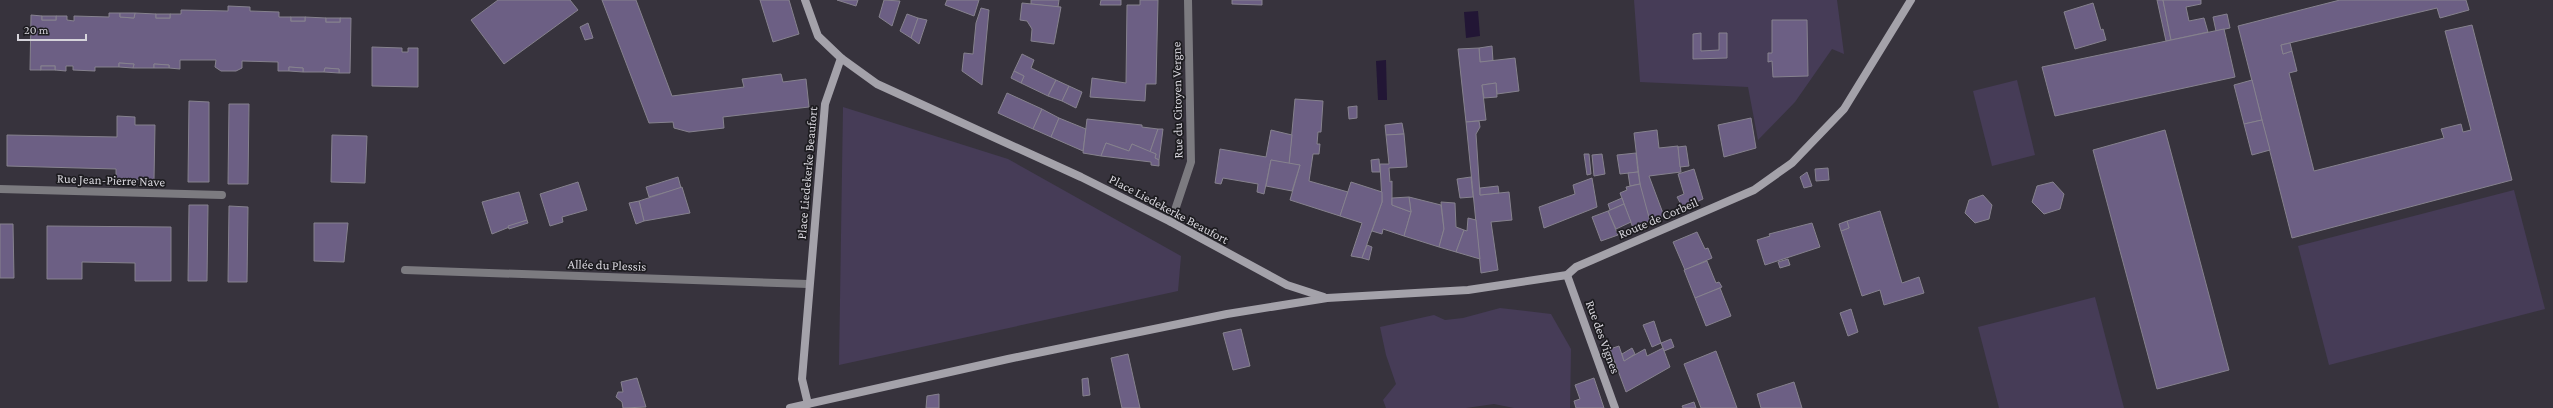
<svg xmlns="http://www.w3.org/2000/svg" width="2553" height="408" font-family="'Crimson Pro',serif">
  <rect width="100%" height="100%" fill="#37333d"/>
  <g fill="#463c57">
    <path d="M1634,0h203l7,54 -12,-5 -37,53 -37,38 -10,-53 -108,-5z"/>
    <path d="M2017,80l18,75 -43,11 -19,-75z"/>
    <path d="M843,107l165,52 173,97 -3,35 -339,74z"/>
    <path d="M2514,190l31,119 -216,56 -31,-119z"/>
    <path d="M2095,297l29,111h-125l-21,-81z"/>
    <path d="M1500,308l51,6 20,35 -1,59h-56l-20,-4 -28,4h-80l-3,-8 13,-16 -10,-29 -6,-28 54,-12 11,5 18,-2z"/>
  </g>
  <g fill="#221635">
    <path d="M1478,11l2,25 -14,2 -2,-26z"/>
    <path d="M1386,60l1,40h-9l-2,-39z"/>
  </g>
  <g fill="#6c5f84" stroke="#86828e">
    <path d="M498,0h72l8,10 -74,54 -33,-44z"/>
    <path d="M602,0h34l36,96 72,-9 -2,-8 39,-5 2,8 23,-3 3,28 -86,10 1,11 -35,4 -15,-4 -1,-6 -24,1z"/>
    <path d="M760,0h29l10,34 -26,8z"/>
    <path d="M837,0h21l-2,6z"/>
    <path d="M884,0l16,1 -8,25 -13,-9z"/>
    <path d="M947,0h32l-5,16 -29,-11z"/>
    <path d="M1031,0h28l-1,7 -27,-3z"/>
    <path d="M1101,0h20v5h-21z"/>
    <path d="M1140,0h18l-2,84h-10l-1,17 -55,-4 2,-19 34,5 1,-78h13z"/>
    <path d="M1232,0h30v5l-30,-1z"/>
    <path d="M2157,0h6l8,40 -5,1z"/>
    <path d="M2163,0h38v4l-15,3 3,14 15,-3 4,14 -37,8z"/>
    <path d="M2340,0h126l3,10 -29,8 -3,-10 -156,37 2,9 9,-3 5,20 -8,2 25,98 130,-33 -3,-9 20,-5 2,8 8,-2 -26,-99 27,-6 40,155 -220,58 -54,-212z"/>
    <path d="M1022,3l39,4 -7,37 -23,-3 1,-12 -5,-8 -7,-1z"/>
    <path d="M2093,3l8,27 2,-1 3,11 -31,9 -11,-37z"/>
    <path d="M228,6l22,1v4l29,1v5h12v4h14v-4l21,1v4h14v-4h11l-1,55h-11v-4l-14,-1 -1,4h-21v-4l-14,-1v4h-11v-9l-36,-1v7l-6,3h-15l-6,-4 1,-7h-36v9l-11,-1v-3l-15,-1v4h-21l1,-4 -15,-1v4h-24v4l-22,-1v-4h-7v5l-11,-1v-4h-14v4h-11l1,-55 11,1v4h14v-4h11v4l7,1v-5l35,1v-4h11v4l14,1 1,-5 21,1v4h14v-4h11v-4l47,1z"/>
    <path d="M981,8l8,2 -7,75 -20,-14 2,-18 9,1 3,-31z"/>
    <path d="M120,13h15l-1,5 -14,-1z"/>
    <rect x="156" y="14" width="14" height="4"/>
    <path d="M907,14l11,4 -7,20 -11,-7z"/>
    <path d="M2227,14l3,14 -14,3 -3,-14z"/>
    <rect x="42" y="16" width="14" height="4"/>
    <rect x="291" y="17" width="14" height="4"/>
    <rect x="326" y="18" width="14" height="4"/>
    <path d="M918,18l9,2 -8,24 -8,-6z"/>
    <path d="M1772,20h35l1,56 -35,1 -1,-16 -4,1v-9h4z"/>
    <path d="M588,23l5,15 -8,2 -5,-13z"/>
    <path d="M2224,29l11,48 -180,39 -13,-49z"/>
    <path d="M1701,33v18l18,-1v-17h8v25l-34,1v-25z"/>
    <path d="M2290,43l2,8 -9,3 -2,-9z"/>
    <path d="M1492,46l1,15 -13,1 -1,-14z"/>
    <path d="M372,47l30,1v4h6v-4h10v39l-46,-1z"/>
    <path d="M1479,48l1,14 35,-4 4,33 -22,3 -1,-11 -14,2 4,35 -20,2 -8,-73z"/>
    <path d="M1022,54l12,6 -3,8 25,12 -8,16 -27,-13 3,-7 -10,-5z"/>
    <path d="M119,63l15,1 -1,4 -14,-1z"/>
    <path d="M154,64l15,1v3h-15z"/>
    <rect x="41" y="66" width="14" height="4"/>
    <path d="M289,67l14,1v4l-14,-1z"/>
    <path d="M325,68l14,1v4l-15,-1z"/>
    <path d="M1014,71l10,5 -3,7 -10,-5z"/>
    <path d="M1056,80l13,6 -7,15 -14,-5z"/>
    <path d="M2252,80l10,40 -18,4 -10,-39z"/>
    <path d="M1496,83l1,14 -13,1 -2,-13z"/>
    <path d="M1069,86l13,6 -6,16 -14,-7z"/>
    <path d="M1007,93l35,16 -9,20 -35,-16z"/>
    <path d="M1295,99l28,2 -2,31h-3l-1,12h3l-1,10h-6l-4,27 39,11 -8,24 -50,-16 10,-35 -11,-1z"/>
    <path d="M189,101l20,1v80h-21z"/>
    <path d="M229,104h20l-1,80h-20z"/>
    <path d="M1357,106v12l-8,1 -1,-12z"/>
    <path d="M1042,109l17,9 -8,19 -18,-8z"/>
    <path d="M117,116l18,1v8h20l-1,55 -38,-1v-10l-109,-3v-31l110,2z"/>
    <path d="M1059,118l27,11 -3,22 -32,-14z"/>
    <path d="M1751,118l5,30 -32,9 -6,-32z"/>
    <path d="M1087,119l55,6v2l16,2 -8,23 -18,-8 -3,7 -23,-8 -5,13 -18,-3z"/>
    <path d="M2262,120l8,30 -18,5 -8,-31z"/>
    <path d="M1479,121l1,6 -4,7 4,61 29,-3 3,28 -21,2 7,48 -17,3 -15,-151z"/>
    <path d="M1402,123l2,11 -18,1 -1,-10z"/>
    <path d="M1158,129h5l-4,31 -4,-2 1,-4 -6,-2z"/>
    <path d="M1271,130l21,5 -3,29 -18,-4 -7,34 -7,-2 1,-8 -35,-6 -2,6 -6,-1 5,-34 46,8z"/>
    <path d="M1657,130l2,18 19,-2 3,26 -32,4 15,40 -14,5 -9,-28 -7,-60z"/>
    <path d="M2165,130l64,240 -72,19 -64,-239z"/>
    <path d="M1404,134l3,33 -18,1 1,14 2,-1v24l19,7 -7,24 -21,-7 -1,5 -10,-3 10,-29 -2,-38h9l-3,-29z"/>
    <path d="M332,135l35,1 -2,47 -34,-1z"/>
    <path d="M1106,143l23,8 3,-7 24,10 -1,4 4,2v6l-8,-1v-3l-50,-6z"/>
    <path d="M1686,146l3,20 -9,1 -2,-20z"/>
    <path d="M1636,153l2,19 -18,2 -3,-19z"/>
    <path d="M1584,154h5l2,20 -4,1z"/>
    <path d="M1602,154l3,20 -11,2 -2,-21z"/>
    <path d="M1379,159l1,13h-8l-1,-12z"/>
    <path d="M1271,160l29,5 -8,26 -26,-5z"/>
    <path d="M1828,168l1,12 -13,1 -1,-12z"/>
    <path d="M1694,169l9,30 -20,9 -6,-11 7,-3 -6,-20z"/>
    <path d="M1638,172l2,12 -10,2 -2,-13z"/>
    <path d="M1807,172l5,14 -8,2 -4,-11z"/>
    <path d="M678,177l3,11 -32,9 -3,-10z"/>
    <path d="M1471,177l2,20 -13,1 -3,-19z"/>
    <path d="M1592,178l5,29 -53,21 -5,-21 36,-13 -2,-9z"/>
    <path d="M578,182l9,28 -25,7 1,5 -13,4 -10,-32z"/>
    <path d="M1351,182l31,10v10l-20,56 -11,-2 11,-33 -22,-7z"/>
    <path d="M2053,182l11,12 -4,15 -16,5 -12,-12 5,-16z"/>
    <path d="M1640,184l10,37 -17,7 -13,-35 7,-3 -1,-3z"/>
    <path d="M1498,186l1,7 -19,2v-7z"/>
    <path d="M682,187l8,26 -46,8 -5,-20z"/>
    <path d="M519,192l8,28 -35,14 -10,-32z"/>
    <path d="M1983,195l9,10 -3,14 -14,4 -10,-10 4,-13z"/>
    <path d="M1409,197l32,8 3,24 -5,18 -35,-11 7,-24z"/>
    <path d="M1409,197l2,15 -19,-7v-7z"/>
    <path d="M1622,198l2,6 -14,6 -2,-6z"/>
    <path d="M639,201l5,20 -8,3 -7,-21z"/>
    <path d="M1441,202l14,1 1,24 8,3 -8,22 -17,-5 5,-18z"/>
    <path d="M1624,204l7,18 -15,7 -8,-18z"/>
    <path d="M189,205h19l-1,76h-19z"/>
    <path d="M229,206l19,1 -1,75h-19z"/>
    <path d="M1608,211l10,24 -17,6 -9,-24z"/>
    <path d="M1880,211l22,72 17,-6 5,16 -40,12 -4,-15 -18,6 -21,-65 8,-3 -2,-7z"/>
    <path d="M1468,218l8,2 4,39 -24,-7 8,-22 3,1z"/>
    <path d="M527,220l1,3 -19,6 -1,-3z"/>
    <path d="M1847,221l2,7 -8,3 -2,-7z"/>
    <path d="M314,223h34l-4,39 -30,-1z"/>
    <path d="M1812,223l8,24 -55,18 -8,-25 13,-4 -1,-2z"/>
    <path d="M0,224h13l1,54h-14z"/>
    <path d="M47,226l124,1v54h-36v-18l-53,-1v17h-35z"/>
    <path d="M1697,232l8,17 3,-1 4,10 -27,12 -12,-28z"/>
    <path d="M1367,245l5,2 -3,13 -7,-2z"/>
    <path d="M1788,259l2,6 -10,3 -2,-6z"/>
    <path d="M1707,261l9,22 3,-1 3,5 -27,11 -11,-28z"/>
    <path d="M1720,288l11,28 -25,10 -11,-28z"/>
    <path d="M1851,309l7,23 -10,4 -8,-23z"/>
    <path d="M1654,321l7,22 -9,4 -9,-22z"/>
    <path d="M1241,329l9,37 -17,4 -10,-37z"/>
    <path d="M1671,339l3,8 -10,4 -3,-8z"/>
    <path d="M1619,346l5,15 21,-12 2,7 16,-8 7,19 -44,25 -16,-43z"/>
    <path d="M1632,348l3,6 -11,7 -2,-7z"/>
    <path d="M1716,351l21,57h-36l-17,-44z"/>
    <path d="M1128,354l12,54h-18l-11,-50z"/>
    <path d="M637,378l9,29 -23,1 -1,-6 -6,-5 2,-5h5l-2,-10z"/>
    <path d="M1088,378l2,17 -7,1 -1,-17z"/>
    <path d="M1594,378l10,30h-28l-2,-7 6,-2 -5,-14z"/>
    <path d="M1794,382l8,26h-41l-4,-14z"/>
    <path d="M939,394v14h-13l1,-12z"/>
    <path d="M1694,402l2,6h-13l-1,-2z"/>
  </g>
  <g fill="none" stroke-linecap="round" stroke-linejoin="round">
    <g stroke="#7c7b80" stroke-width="8">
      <path d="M0,189l222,6"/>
      <path d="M1171,222l20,-60 -3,-162"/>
      <path d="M405,270l403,14"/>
    </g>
    <g stroke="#a4a2aa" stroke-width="8">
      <path d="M805,0l13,36 23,22 36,26 204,93 90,45 116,63 37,12"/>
      <path d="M1567,275l48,133"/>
      <path d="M808,404l-6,-25 23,-275 16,-46"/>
      <path d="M790,408l218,-49 219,-45 100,-16 141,-8 99,-15 9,-8 178,-77 38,-27 52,-54 67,-109"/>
    </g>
  </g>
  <g text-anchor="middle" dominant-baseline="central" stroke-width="3.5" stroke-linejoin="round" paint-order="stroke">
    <g font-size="13" fill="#d6d4db" stroke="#1d1c20">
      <text transform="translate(1177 100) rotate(-91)">Rue du Citoyen Vergne</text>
      <text transform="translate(807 173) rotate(-85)">Place Liedekerke Beaufort</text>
      <text transform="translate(111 180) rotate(2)">Rue Jean-Pierre Nave</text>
      <text transform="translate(1169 209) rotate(28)">Place Liedekerke Beaufort</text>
      <text transform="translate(1658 218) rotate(-23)">Route de Corbeil</text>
      <text transform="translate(607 265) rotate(2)">Allée du Plessis</text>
      <text transform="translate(1603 337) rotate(70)">Rue des Vignes</text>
    </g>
  </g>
  <path d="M18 34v6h68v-6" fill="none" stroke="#d6d4db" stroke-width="2"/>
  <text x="24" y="34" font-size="12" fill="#d6d4db" stroke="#1d1c20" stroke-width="3" paint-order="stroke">20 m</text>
</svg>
